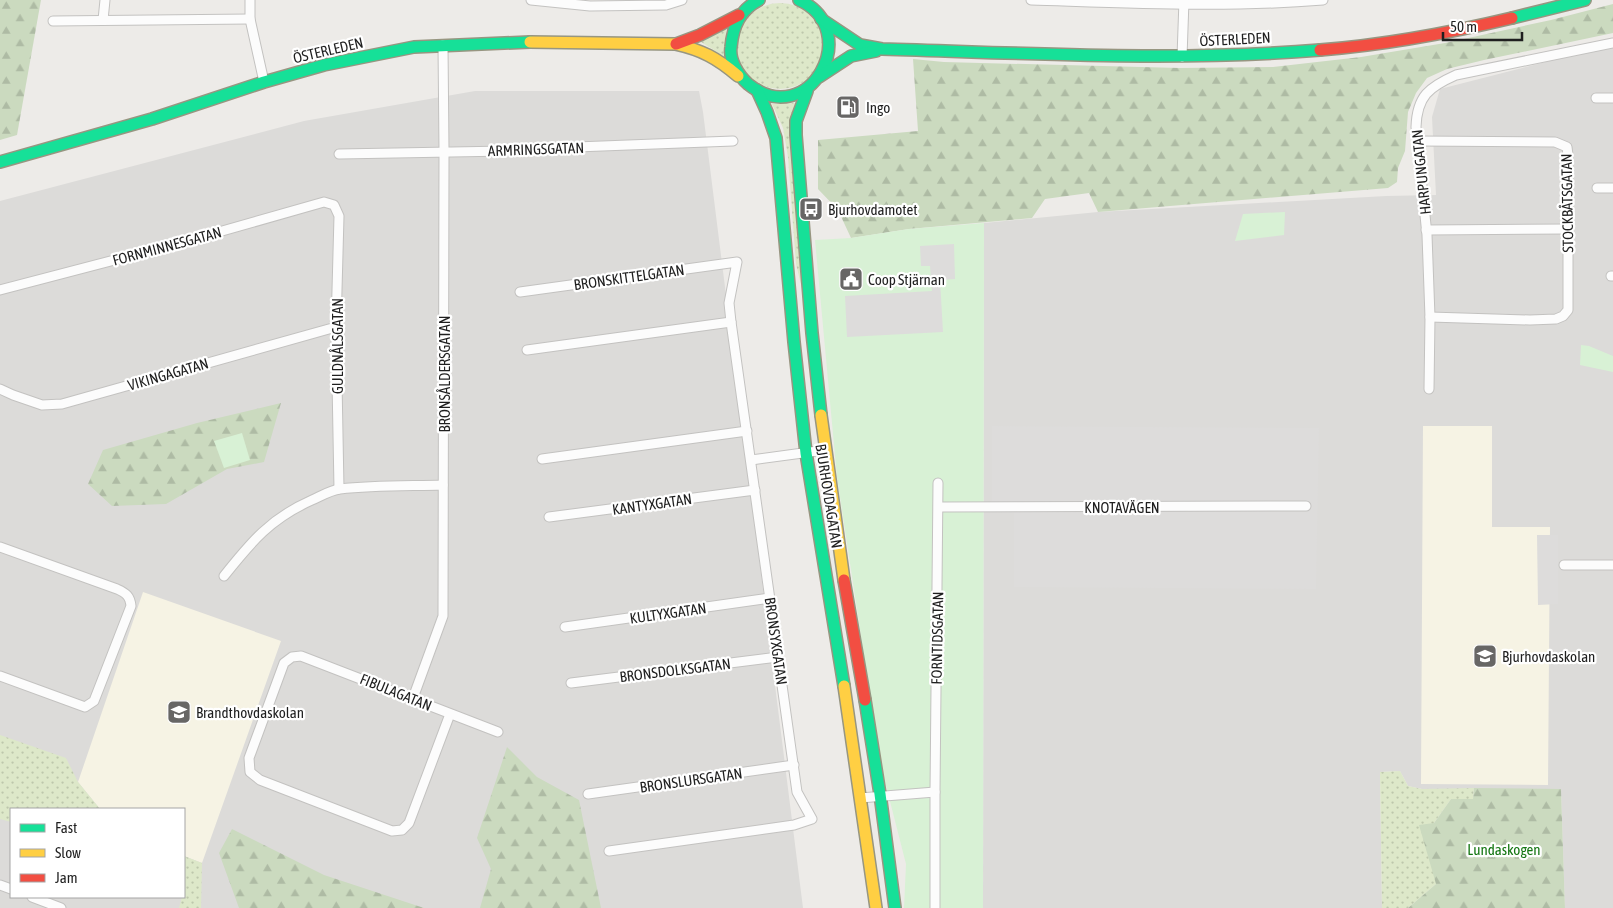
<svg xmlns="http://www.w3.org/2000/svg" width="1613" height="908" font-family="'Asap Condensed',sans-serif">
  <defs>
    <pattern id="grass-dots" width="8" height="8" patternUnits="userSpaceOnUse" patternTransform="scale(1.25)"><rect width="8" height="8" fill="#dde8c9"/><path d="M2 2h.1M6 6h.1" fill="none" stroke="#bdc7ac" stroke-width="1.8" stroke-linecap="round"/></pattern>
    <pattern id="forest-firs" width="22" height="20" patternUnits="userSpaceOnUse" patternTransform="scale(1.25)"><rect width="22" height="20" fill="#cbdabf"/><path d="M5 1l3.5 6h-7zM16 11l3.5 6h-7z" fill="#aebba4"/></pattern>
  </defs>
  <rect width="100%" height="100%" fill="#edebe8"/>
  <g fill="#dcdbd9" fill-rule="evenodd">
    <path d="M1613,47v861h-48l-4,-119h-139l-14,-3 -8,-15 -20,1 2,136h-399l1,-685 114,-11 288,-16 50,-1 -4,-78 8,-28 161,-41z"/>
    <path d="M475,91h224l4,21 100,796h-803v-707l304,-80zM11,809h173v88h-173z"/>
  </g>
  <g fill="#f6f3e4">
    <path d="M1423,426h69v101h58l-2,258 -127,-1z"/>
    <path d="M143,592l138,49 -79,222 -18,-7v-47h-84l-22,-27z"/>
  </g>
  <g fill="url(#grass-dots)">
    <circle cx="780" cy="46" r="43"/>
    <path d="M726,29l-1,28 -24,-15z"/>
    <path d="M795,103l-3,15 12,179 -8,-33 -8,-107 -5,-29 -11,-24z"/>
    <path d="M0,735l66,23 12,24 22,27h-89v13l-11,-3z"/>
    <path d="M1400,771l8,15 14,3 52,-1 -1,11h-22l-17,24 2,61 -28,24h-26l-2,-136z"/>
    <path d="M184,856l18,7 -1,45h-22l3,-11h2z"/>
  </g>
  <g fill="url(#forest-firs)">
    <path d="M0,0h41l-24,135 -17,5z"/>
    <path d="M1613,4v29l-129,27 -37,9 -20,9 -11,15 -8,19 -3,39 -7,17 -1,14 -9,6 -290,24 -9,-19 -44,6 -13,19 -123,11 -58,9 -13,-28 -20,-21v-49l100,-9 -5,-72 31,3 236,6 93,-1 88,-10 84,-14 106,-23z"/>
    <path d="M281,403l-17,59 -37,7 -61,35 -54,2 -24,-22 15,-34 94,-27z"/>
    <path d="M507,747l30,30 42,23 22,108h-121l11,-39 -14,-31z"/>
    <path d="M1474,788l87,1 4,119h-157l28,-24 -17,-59 15,-2 17,-24h22z"/>
    <path d="M232,829l92,46 100,33h-185l-20,-55z"/>
  </g>
  <g fill="#d8f1d5">
    <path d="M1285,212l-1,23 -49,6 8,-27z"/>
    <path d="M984,223l-1,685h-79l2,-44 -26,-102 -43,-285 -22,-237 36,-2 58,-9z"/>
    <path d="M1581,345l8,1 24,10v16l-33,-7z"/>
    <path d="M242,433l8,27 -26,8 -10,-27z"/>
  </g>
  <g fill="#dddcdb">
    <path d="M954,244l1,35 -15,1 3,52 -96,5 -2,-41 87,-5 -2,-25h-9l-1,-20z"/>
    <path d="M992,426l327,2 -3,161 -302,-2v-74l-22,-1z"/>
    <path d="M1537,535h21v69l-20,1z"/>
  </g>
  <g fill="none" stroke-linecap="round" stroke-linejoin="round">
    <g stroke="#c3c2c0" stroke-width="11">
      <g id="street">
        <path d="M250,0v19l14,63"/>
        <path d="M531,0l59,6 76,-1 16,-5"/>
        <path d="M1031,0c97,3 195,8 292,0"/>
        <path d="M103,20l2,-20"/>
        <path d="M53,21l197,-2"/>
        <path d="M1182,57l2,-57"/>
        <path d="M1596,98h17"/>
        <path d="M1418,141l137,1 12,5 1,8v155l-5,6 -7,3 -26,1 -100,-3"/>
        <path d="M339,154l168,-3 43,-3 183,-7"/>
        <path d="M1597,188h16"/>
        <path d="M1426,230l142,-1"/>
        <path d="M1611,276h2"/>
        <path d="M0,290l187,-49 137,-39 10,3 5,11 -3,111 3,162"/>
        <path d="M520,292l217,-30 -8,41 2,19 66,470 15,27 -18,6 -185,26"/>
        <path d="M527,350l204,-28"/>
        <path d="M0,389l13,6 29,10 20,-1 274,-77"/>
        <path d="M1429,389l1,-72 -3,-82 -11,-108c1,-31 13,-40 40,-52l157,-32"/>
        <path d="M542,459l205,-28"/>
        <path d="M751,460l74,-10"/>
        <path d="M939,507l367,-1"/>
        <path d="M549,517l206,-27"/>
        <path d="M0,547l117,42c9,4 13,7 14,17l-37,95 -9,6 -85,-31"/>
        <path d="M1564,565h49"/>
        <path d="M224,576c27,-34 47,-58 88,-76 9,-4 19,-10 28,-11 34,-4 69,-3 103,-4"/>
        <path d="M565,627l205,-29"/>
        <path d="M571,683l207,-26"/>
        <path d="M413,698l30,-82 1,-465 -1,-106"/>
        <path d="M450,714l-41,109 -7,7 -10,1 -132,-51 -10,-8 -1,-14 35,-95 8,-6 9,-1 197,76"/>
        <path d="M588,794l206,-29"/>
        <path d="M860,798l75,-6"/>
        <path d="M0,885l11,4"/>
        <path d="M32,897l29,11"/>
        <path d="M935,908v-116l3,-309"/>
      </g>
    </g>
    <g stroke="#979681" stroke-width="14">
      <g id="fast">
        <path d="M759,0c-19,10 -26,26 -28,47 -2,13 7,28 17,37 61,49 117,-54 51,-84"/>
        <path d="M1512,18l73,-18"/>
        <path d="M821,19l39,26 22,4c145,4 293,13 438,1"/>
        <path d="M819,77l32,-21 25,-5"/>
        <path d="M757,90l10,22 9,26 18,204 12,111 38,233"/>
        <path d="M807,91l-11,30v14l16,198 9,82"/>
        <path d="M0,162l152,-43 112,-37 60,-17 90,-18 116,-5"/>
        <path d="M865,700l15,94 15,114"/>
      </g>
    </g>
    <g stroke="#979681" stroke-width="14">
      <g id="slow">
        <path d="M530,42l145,2c27,6 42,14 63,32"/>
        <path d="M821,415l23,165"/>
        <path d="M844,686l32,222"/>
      </g>
    </g>
    <g stroke="#979681" stroke-width="14">
      <g id="jam">
        <path d="M676,44l24,-9 39,-20"/>
        <path d="M1320,50c64,-5 129,-17 192,-32"/>
        <path d="M844,580l21,120"/>
      </g>
    </g>
    <use href="#street" stroke="#fcfcfc" stroke-width="9"/>
    <use href="#fast" stroke="#16e098" stroke-width="11"/>
    <use href="#slow" stroke="#ffcf43" stroke-width="11"/>
    <use href="#jam" stroke="#f24e42" stroke-width="11"/>
  </g>
  <defs>
    <g id="fuel-square" transform="scale(1.25)"><rect x="-9" y="-9" width="18" height="18" rx="4" fill="#676665" stroke="#fff"/><path d="M-5.5-6h7V0h2V4h1.3V-2.5L3-4.5l.8-.8L6-3V5H2.5V1h-1V6h-7ZM-4.2-4.7v3.2H.2V-4.7Z" fill="#fff"/></g>
    <g id="bus-square" transform="scale(1.25)"><rect x="-9" y="-9" width="18" height="18" rx="4" fill="#676665" stroke="#fff"/><path d="M-5-6H5V4H4V6H2V4H-2V6H-4V4H-5ZM-3.5-4V0h7V-4ZM-3.5 1.2v1.5H-2V1.2ZM2 1.2v1.5H3.5V1.2Z" fill="#fff"/></g>
    <g id="civic-square" transform="scale(1.25)"><rect x="-9" y="-9" width="18" height="18" rx="4" fill="#676665" stroke="#fff"/><path d="M-.6-6.5H3V-4.5H.6V-3L4-1V1h2V6H-6V1h2V-1L-.6-3ZM-1.2 2.5V6h2.4V2.5Z" fill="#fff"/></g>
    <g id="school-square" transform="scale(1.25)"><rect x="-9" y="-9" width="18" height="18" rx="4" fill="#676665" stroke="#fff"/><path d="M0-5L7-2L0 1L-7-2ZM-4 1L0 2.5L4 1V4Q0 6-4 4Z" fill="#fff"/></g>
  </defs>
  <g fill-rule="evenodd">
    <use href="#fuel-square" x="848" y="107"/>
    <use href="#bus-square" x="811" y="209"/>
    <use href="#civic-square" x="851" y="279"/>
    <use href="#school-square" x="1485" y="656"/>
    <use href="#school-square" x="179" y="712"/>
  </g>
  <g text-anchor="middle" dominant-baseline="central" stroke-width="4.5" stroke-linejoin="round" paint-order="stroke">
    <g font-size="15" fill="#1f1f1f" stroke="#fff">
      <text transform="translate(1235 39) rotate(-3)">ÖSTERLEDEN</text>
      <text transform="translate(328 50) rotate(-13)">ÖSTERLEDEN</text>
      <text transform="translate(536 149) rotate(-2)">ARMRINGSGATAN</text>
      <text transform="translate(1421 172) rotate(-96)">HARPUNGATAN</text>
      <text transform="translate(1567 203) rotate(-91)">STOCKBÅTSGATAN</text>
      <text transform="translate(167 246) rotate(-15)">FORNMINNESGATAN</text>
      <text transform="translate(629 277) rotate(-8)">BRONSKITTELGATAN</text>
      <text transform="translate(337 346) rotate(-90)">GULDNÅLSGATAN</text>
      <text transform="translate(168 374) rotate(-16)">VIKINGAGATAN</text>
      <text transform="translate(444 374) rotate(-90)">BRONSÅLDERSGATAN</text>
      <text transform="translate(829 496) rotate(81)">BJURHOVDAGATAN</text>
      <text transform="translate(652 504) rotate(-8)">KANTYXGATAN</text>
      <text x="1122" y="507">KNOTAVÄGEN</text>
      <text transform="translate(668 613) rotate(-8)">KULTYXGATAN</text>
      <text transform="translate(937 638) rotate(-89)">FORNTIDSGATAN</text>
      <text transform="translate(776 641) rotate(82)">BRONSYXGATAN</text>
      <text transform="translate(675 670) rotate(-7)">BRONSDOLKSGATAN</text>
      <text transform="translate(396 692) rotate(22)">FIBULAGATAN</text>
      <text transform="translate(691 780) rotate(-8)">BRONSLURSGATAN</text>
    </g>
    <g font-size="15" fill="#1f1f1f" stroke="#fff" text-anchor="start">
      <text x="866" y="107">Ingo</text>
      <text x="828" y="209">Bjurhovdamotet</text>
      <text x="868" y="279">Coop Stjärnan</text>
      <text x="1502" y="656">Bjurhovdaskolan</text>
      <text x="196" y="712">Brandthovdaskolan</text>
    </g>
    <g font-size="15" fill="#157713" stroke="#fff">
      <text x="1504" y="849">Lundaskogen</text>
    </g>
  </g>
  <rect x="10" y="808" width="175" height="90" fill="#ffffff" stroke="#a5a5a5"/>
  <rect x="20" y="824" width="25" height="8" fill="#16e098" stroke="#a5a5a5"/>
  <text x="55" y="833" font-size="15" fill="#1f1f1f">Fast</text>
  <rect x="20" y="849" width="25" height="8" fill="#ffcf43" stroke="#a5a5a5"/>
  <text x="55" y="858" font-size="15" fill="#1f1f1f">Slow</text>
  <rect x="20" y="874" width="25" height="8" fill="#f24e42" stroke="#a5a5a5"/>
  <text x="55" y="883" font-size="15" fill="#1f1f1f">Jam</text>
  <path d="M1443 32v8h79v-8" fill="none" stroke="#1f1f1f" stroke-width="2.5"/>
  <text x="1450" y="32" font-size="15" fill="#1f1f1f" stroke="#ffffff" stroke-width="4" paint-order="stroke">50 m</text>
</svg>
